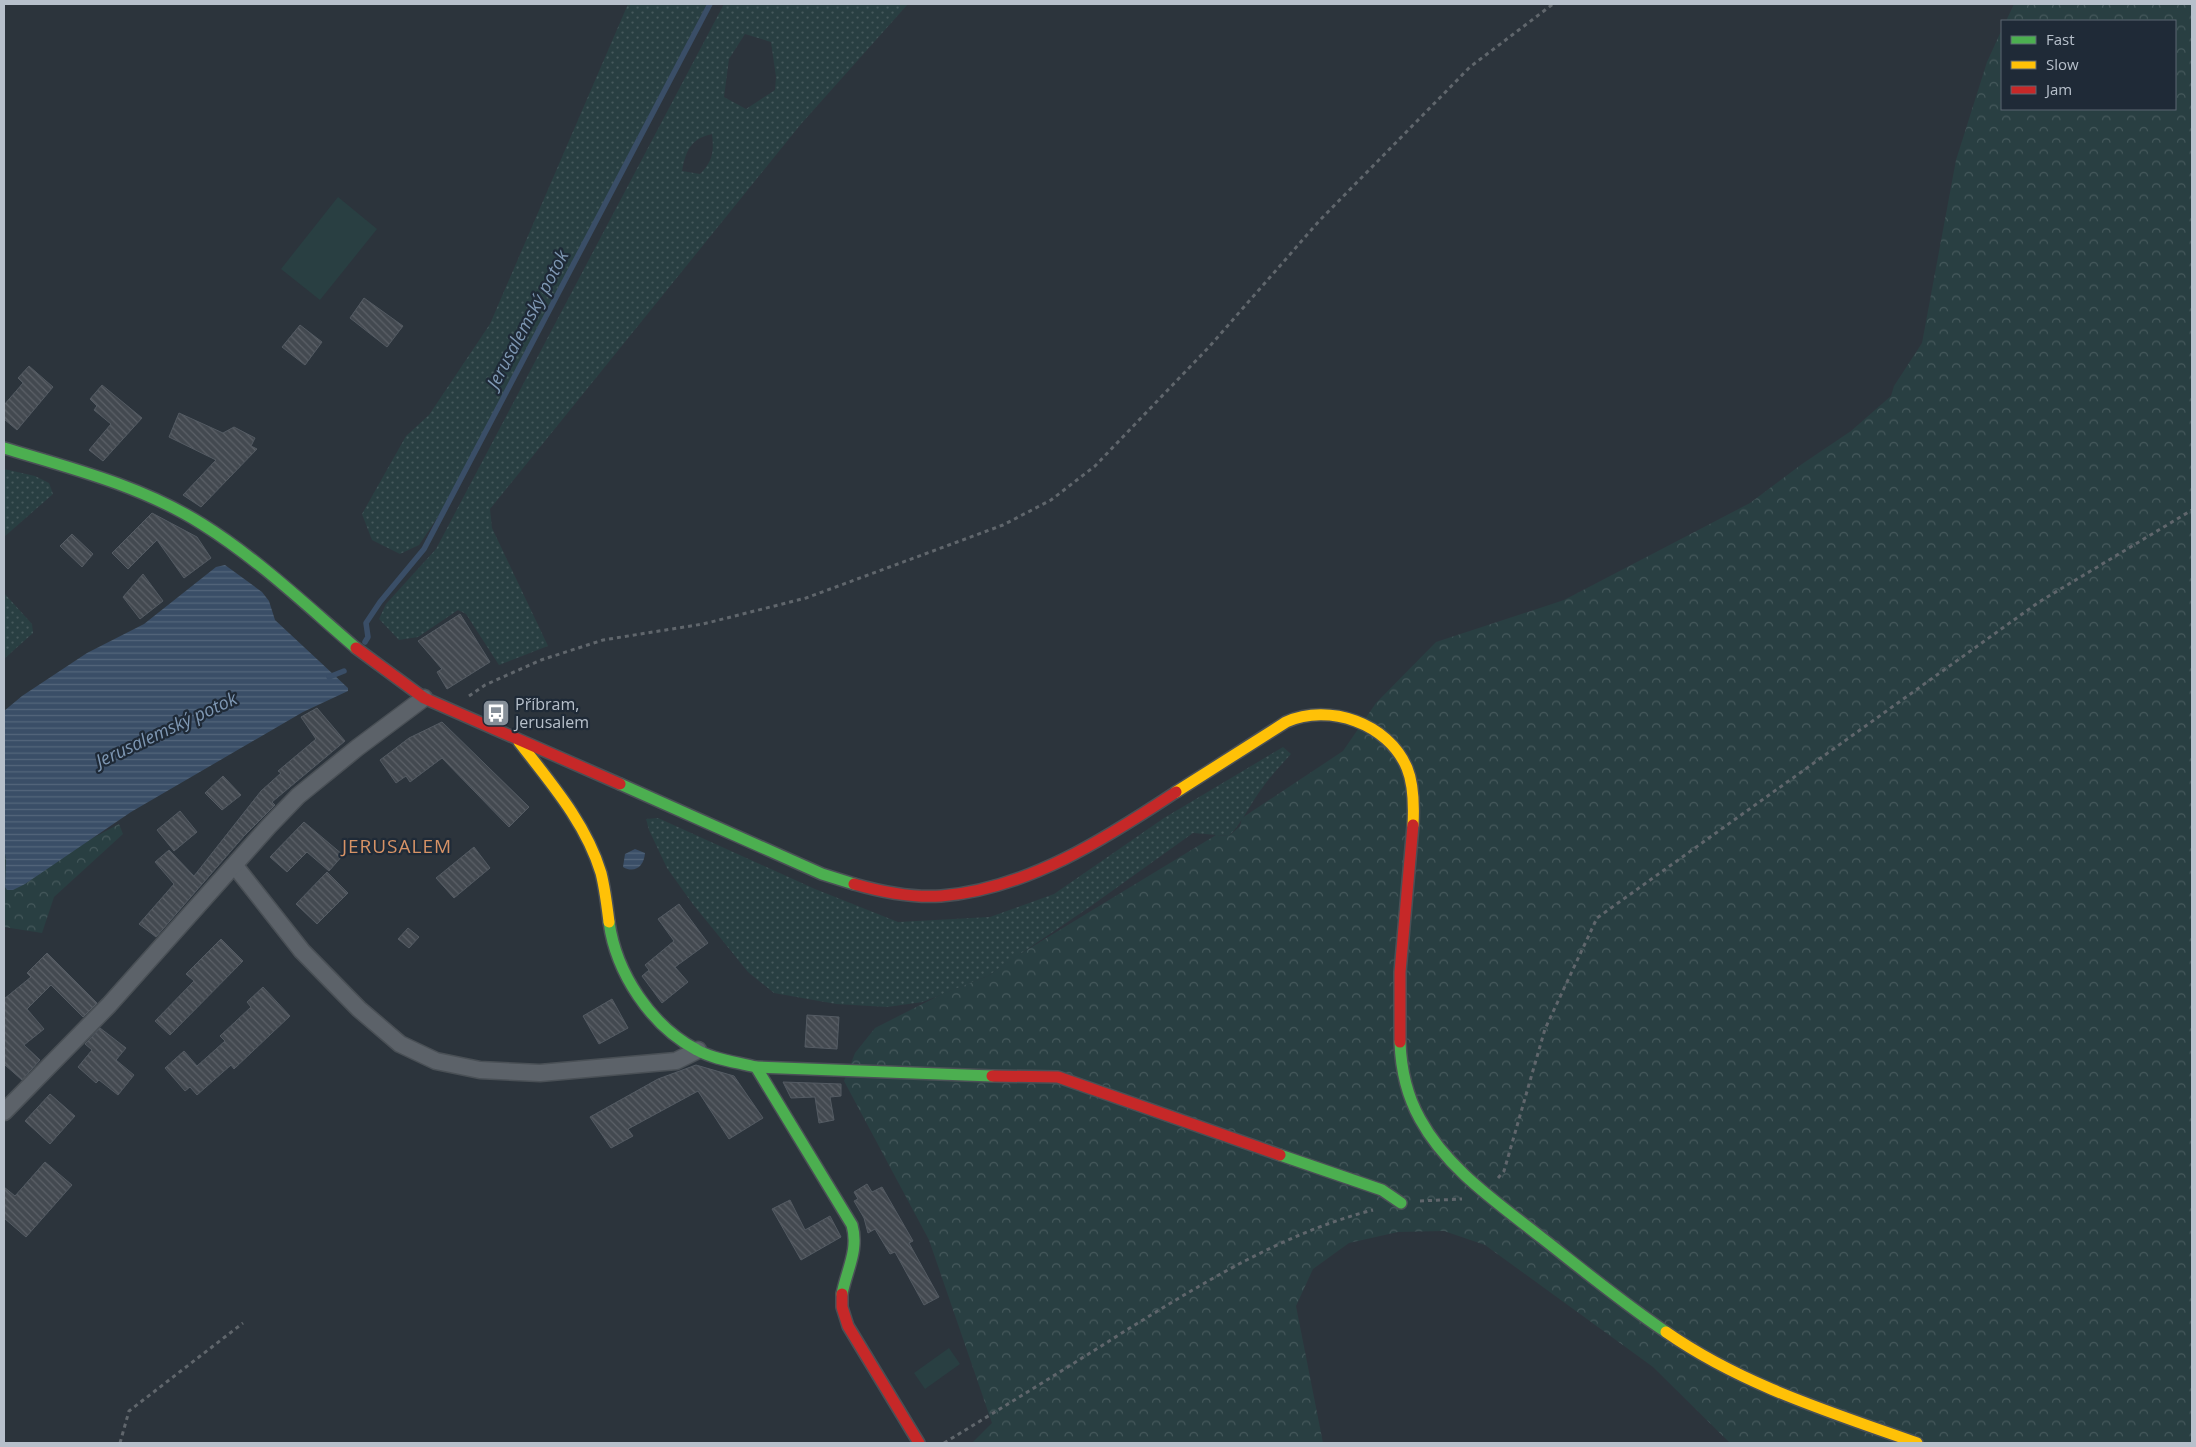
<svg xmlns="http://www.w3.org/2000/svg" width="2196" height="1447" font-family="'Open Sans',sans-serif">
  <defs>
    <pattern id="grass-dots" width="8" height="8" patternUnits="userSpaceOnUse" patternTransform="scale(1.25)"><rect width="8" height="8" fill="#293f42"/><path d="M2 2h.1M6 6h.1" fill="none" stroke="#46595c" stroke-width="1.8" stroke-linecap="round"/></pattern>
    <pattern id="forest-crowns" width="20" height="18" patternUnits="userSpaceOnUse" patternTransform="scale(1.25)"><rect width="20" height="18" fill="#293f42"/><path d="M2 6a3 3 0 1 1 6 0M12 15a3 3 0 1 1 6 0" fill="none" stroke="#46595c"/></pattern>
    <pattern id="water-rules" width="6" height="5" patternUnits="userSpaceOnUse" patternTransform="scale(1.25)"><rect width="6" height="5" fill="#3a4e67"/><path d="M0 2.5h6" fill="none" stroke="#54667b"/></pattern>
    <pattern id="building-back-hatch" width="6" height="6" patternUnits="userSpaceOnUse" patternTransform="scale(1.25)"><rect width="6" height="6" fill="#434950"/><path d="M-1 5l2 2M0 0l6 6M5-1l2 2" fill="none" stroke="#5c6168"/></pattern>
  </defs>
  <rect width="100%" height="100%" fill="#2c343c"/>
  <g fill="url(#grass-dots)" fill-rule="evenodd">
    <path d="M628,4h79l-263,504 -25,37 -19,9 -28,-14 -10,-26 44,-78 23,-21 61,-91z"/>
    <path d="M724,4h184l-107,120 -311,385 2,19 56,118 -49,19 -33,-51 -8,-4 -40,27 -19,3 -20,-21 7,-15 50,-55zM745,34l26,8 5,35 -1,13 -29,19 -22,-12 5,-38zM712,134c2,18 1,27 -12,40l-18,-3c4,-20 8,-32 30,-37z"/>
    <path d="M4,469l31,7 14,7 4,11 -49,43z"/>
    <path d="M4,593l28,31 1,9 -29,26z"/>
    <path d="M1283,747l8,7c-11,12 -22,24 -31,37 -11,15 -18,32 -31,45l-36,-3 -102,73 -103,70 -65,26 -36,5 -51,-3 -62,-11 -26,-21 -56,-69 -25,-35 -18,-38 -3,-11 12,-1 157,71 83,33 92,-5 64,-23 110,-76z"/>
  </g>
  <g fill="url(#forest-crowns)">
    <path d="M2014,4h178v1439h-462l-77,-76 -168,-122 -41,-14 -46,1 -49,11 -36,26 -17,37 27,137h-351l20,-20 -63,-183 -85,-159 11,-28 20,-25 67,-34 46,-18 24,-17 204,-124 13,1 11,-10 2,-8 101,-67 33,-48 60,-61 128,-42 186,-97 52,-39 49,-33 40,-35 3,-10 28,-43 34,-183 31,-98 15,-33v80h173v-88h-169z"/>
    <path d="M119,824l4,10 -69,63 -12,36 -38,-6v-90l42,26z"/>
  </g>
  <g fill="#293f42">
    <path d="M338,197l39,32 -57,71 -39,-31z"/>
    <path d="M949,1348l11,16 -35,25 -11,-16z"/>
  </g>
  <g fill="url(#water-rules)">
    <path d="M225,565l37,27 7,9 6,19 73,68v3l-45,21 -172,100 -106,72 -12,6h-6l-2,-3 1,-27 -2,-13v-136l18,-15 65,-43 57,-29 72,-57z"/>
    <path d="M635,849l10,4c-1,13 -10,21 -22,14l2,-13z"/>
  </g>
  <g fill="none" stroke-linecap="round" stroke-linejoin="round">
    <g stroke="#3a4e67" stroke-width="5.5">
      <path d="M365,642l3,-5 -2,-14 14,-21 44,-53 286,-545"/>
      <path d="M329,677l15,-6"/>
    </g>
  </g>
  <g fill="url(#building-back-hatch)" stroke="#545b63">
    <path d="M364,298l39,28 -16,21 -37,-29z"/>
    <path d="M300,325l22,17 -17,23 -23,-18z"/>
    <path d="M29,366l24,21 -36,43 -13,-11v-14l19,-22 -5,-5z"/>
    <path d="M102,385l40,33 -39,43 -14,-11 22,-26 -17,-14 3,-4 -7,-7z"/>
    <path d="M179,413l44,20 11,-6 21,11 -4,8 6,3 -56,58 -18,-12 33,-35 -47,-23z"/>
    <path d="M152,513l45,24 14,21 -27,20 -27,-38 -29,29 -16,-16z"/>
    <path d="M72,534l21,20 -11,13 -22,-21z"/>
    <path d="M143,574l20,27 -23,18 -17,-22z"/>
    <path d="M460,614l30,48 -43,27 -10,-17 5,-3 -24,-28z"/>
    <path d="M317,708l28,33 -73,61 3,3 -31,31 -88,101 -17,-13 35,-40 -19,-22 14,-12 25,26 67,-85 20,-18 -3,-2 38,-32 -15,-22z"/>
    <path d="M442,722l87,85 -20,20 -67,-69 -32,24 -4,-6 -10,7 -16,-23 29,-22z"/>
    <path d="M223,776l18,19 -19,15 -17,-17z"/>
    <path d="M180,811l17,21 -23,19 -17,-21z"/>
    <path d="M304,822l39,33 -14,16 -22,-19 -20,20 -17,-15z"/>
    <path d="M474,847l16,21 -36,30 -18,-20z"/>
    <path d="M327,872l21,21 -31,31 -21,-20z"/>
    <path d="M679,904l29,39 -33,24 13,15 -26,21 -20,-27 7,-6 -4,-5 29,-24 -16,-22z"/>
    <path d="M408,928l11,9 -10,11 -11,-9z"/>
    <path d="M221,939l22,22 -73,74 -15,-14 39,-40 -8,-7z"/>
    <path d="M47,953l50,50 -14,14 -32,-32 -24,24 17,20 -20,16 16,15 -18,20 -18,-16v-65l27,-22 -4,-4z"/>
    <path d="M263,987l27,29 -56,53 -3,-4 -34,30 -7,-8 -5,4 -20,-23 19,-17 13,15 28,-25 -5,-5 31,-29 -4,-5z"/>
    <path d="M612,999l16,29 -29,16 -16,-28z"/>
    <path d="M807,1015l32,2 -2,32 -32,-2z"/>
    <path d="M100,1028l26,20 -10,12 18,15 -16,20 -19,-15 -3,3 -18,-16 14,-17 -7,-6z"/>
    <path d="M696,1065l38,11 29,42 -34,21 -31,-48 -70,38 5,7 -22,12 -21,-31 68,-38z"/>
    <path d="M783,1082l58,2v12l-11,1 4,23 -15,3 -4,-26 -24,1z"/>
    <path d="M50,1094l25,22 -25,28 -25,-23z"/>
    <path d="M45,1162l27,23 -46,52 -22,-19v-31l11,9z"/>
    <path d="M867,1184l5,8 10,-5 31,54 -4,2 30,54 -15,8 -29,-53 -5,2 -15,-25 -7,4 -4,-15 -10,-17 4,-2 -4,-7z"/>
    <path d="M790,1200l15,30 25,-14 11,21 -40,23 -29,-51z"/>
  </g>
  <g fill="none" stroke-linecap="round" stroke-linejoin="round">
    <g stroke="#4a5056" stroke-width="19">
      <g id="street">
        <path d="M235,866l67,85 57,58 41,35 36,17 44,9 60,3 136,-12 22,-11"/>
        <path d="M4,1112l105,-107 160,-179 29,-30 59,-48 67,-50"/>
      </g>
    </g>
    <g stroke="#4a5056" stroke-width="14">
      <g id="fast">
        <path d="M4,448c67,20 138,38 198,76 56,35 104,81 154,124"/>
        <path d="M620,784l202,90 32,10"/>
        <path d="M609,922c7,51 42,104 88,128 18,10 40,12 59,17l96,158c7,25 -5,44 -10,69"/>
        <path d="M1400,1042c1,28 6,52 20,77 27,50 78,84 122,119 41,32 81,65 124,94"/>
        <path d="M756,1067l236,9"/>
        <path d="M1280,1155l102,35 19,13"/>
      </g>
    </g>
    <g stroke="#4a5056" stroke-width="14">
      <g id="slow">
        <path d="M519,742c31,40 67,81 82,131 4,16 6,33 8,49"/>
        <path d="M1176,792l110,-70c43,-19 102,1 121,46 7,17 7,38 6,57"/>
        <path d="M1666,1332c76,53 164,80 251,111"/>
      </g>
    </g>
    <g stroke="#4a5056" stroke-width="14">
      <g id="jam">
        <path d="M356,648l68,50 196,86"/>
        <path d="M854,884c28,8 58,14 87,12 86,-7 164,-57 235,-104"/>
        <path d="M1400,1042v-70l13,-147"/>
        <path d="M992,1076l66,1 222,78"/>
        <path d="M842,1294v13l6,19 71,117"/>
      </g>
    </g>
    <g stroke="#60666c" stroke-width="3" stroke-dasharray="4 4" stroke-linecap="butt">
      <path d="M469,696l16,-11 56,-25 62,-20 100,-16 103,-26 197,-73 48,-25 44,-34 114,-119 111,-127 150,-153 83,-63"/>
      <path d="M1498,1178l6,-7 41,-142 52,-111 442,-316 153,-92"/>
      <path d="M1420,1201l42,-2"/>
      <path d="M120,1443l9,-32 114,-88"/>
      <path d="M944,1443c61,-37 121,-74 181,-112 78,-48 158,-98 248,-121"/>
    </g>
    <use href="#street" stroke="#5c6269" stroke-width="16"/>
    <use href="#fast" stroke="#4caf50" stroke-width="11"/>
    <use href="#slow" stroke="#ffc107" stroke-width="11"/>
    <use href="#jam" stroke="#c62828" stroke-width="11"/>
  </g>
  <defs>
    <g id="bus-square" transform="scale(1.4375)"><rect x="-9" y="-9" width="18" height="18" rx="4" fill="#868f99" stroke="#1f2a37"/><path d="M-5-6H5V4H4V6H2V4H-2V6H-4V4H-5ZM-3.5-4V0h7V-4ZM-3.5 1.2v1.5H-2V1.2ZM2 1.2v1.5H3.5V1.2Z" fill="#fff"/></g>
  </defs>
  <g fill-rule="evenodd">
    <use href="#bus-square" x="496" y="713"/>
  </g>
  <g text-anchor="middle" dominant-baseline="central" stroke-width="4.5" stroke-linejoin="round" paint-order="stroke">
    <g font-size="16" fill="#b7c0cb" stroke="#1f2a37" text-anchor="start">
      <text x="515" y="704">Příbram,<tspan x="515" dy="18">Jerusalem</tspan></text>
    </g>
    <g font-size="18" font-style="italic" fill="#7e97b3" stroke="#1f2a37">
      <text transform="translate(527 319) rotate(-62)">Jerusalemský potok</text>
      <text transform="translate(166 729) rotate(-25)">Jerusalemský potok</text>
    </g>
    <g font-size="19" letter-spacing="1" fill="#d79366" stroke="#1f2a37">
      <text x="397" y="846">JERUSALEM</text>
    </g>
  </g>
  <rect width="2196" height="1447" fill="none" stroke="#b7c0cb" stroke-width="10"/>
  <rect x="2001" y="20" width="175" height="90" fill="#1f2a37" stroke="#5c6672"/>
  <rect x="2011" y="36" width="25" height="8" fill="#4caf50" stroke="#5c6672"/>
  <text x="2046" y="45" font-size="15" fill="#b7c0cb">Fast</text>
  <rect x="2011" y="61" width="25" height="8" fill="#ffc107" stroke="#5c6672"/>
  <text x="2046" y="70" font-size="15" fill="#b7c0cb">Slow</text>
  <rect x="2011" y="86" width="25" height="8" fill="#c62828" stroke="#5c6672"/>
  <text x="2046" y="95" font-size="15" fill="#b7c0cb">Jam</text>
</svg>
